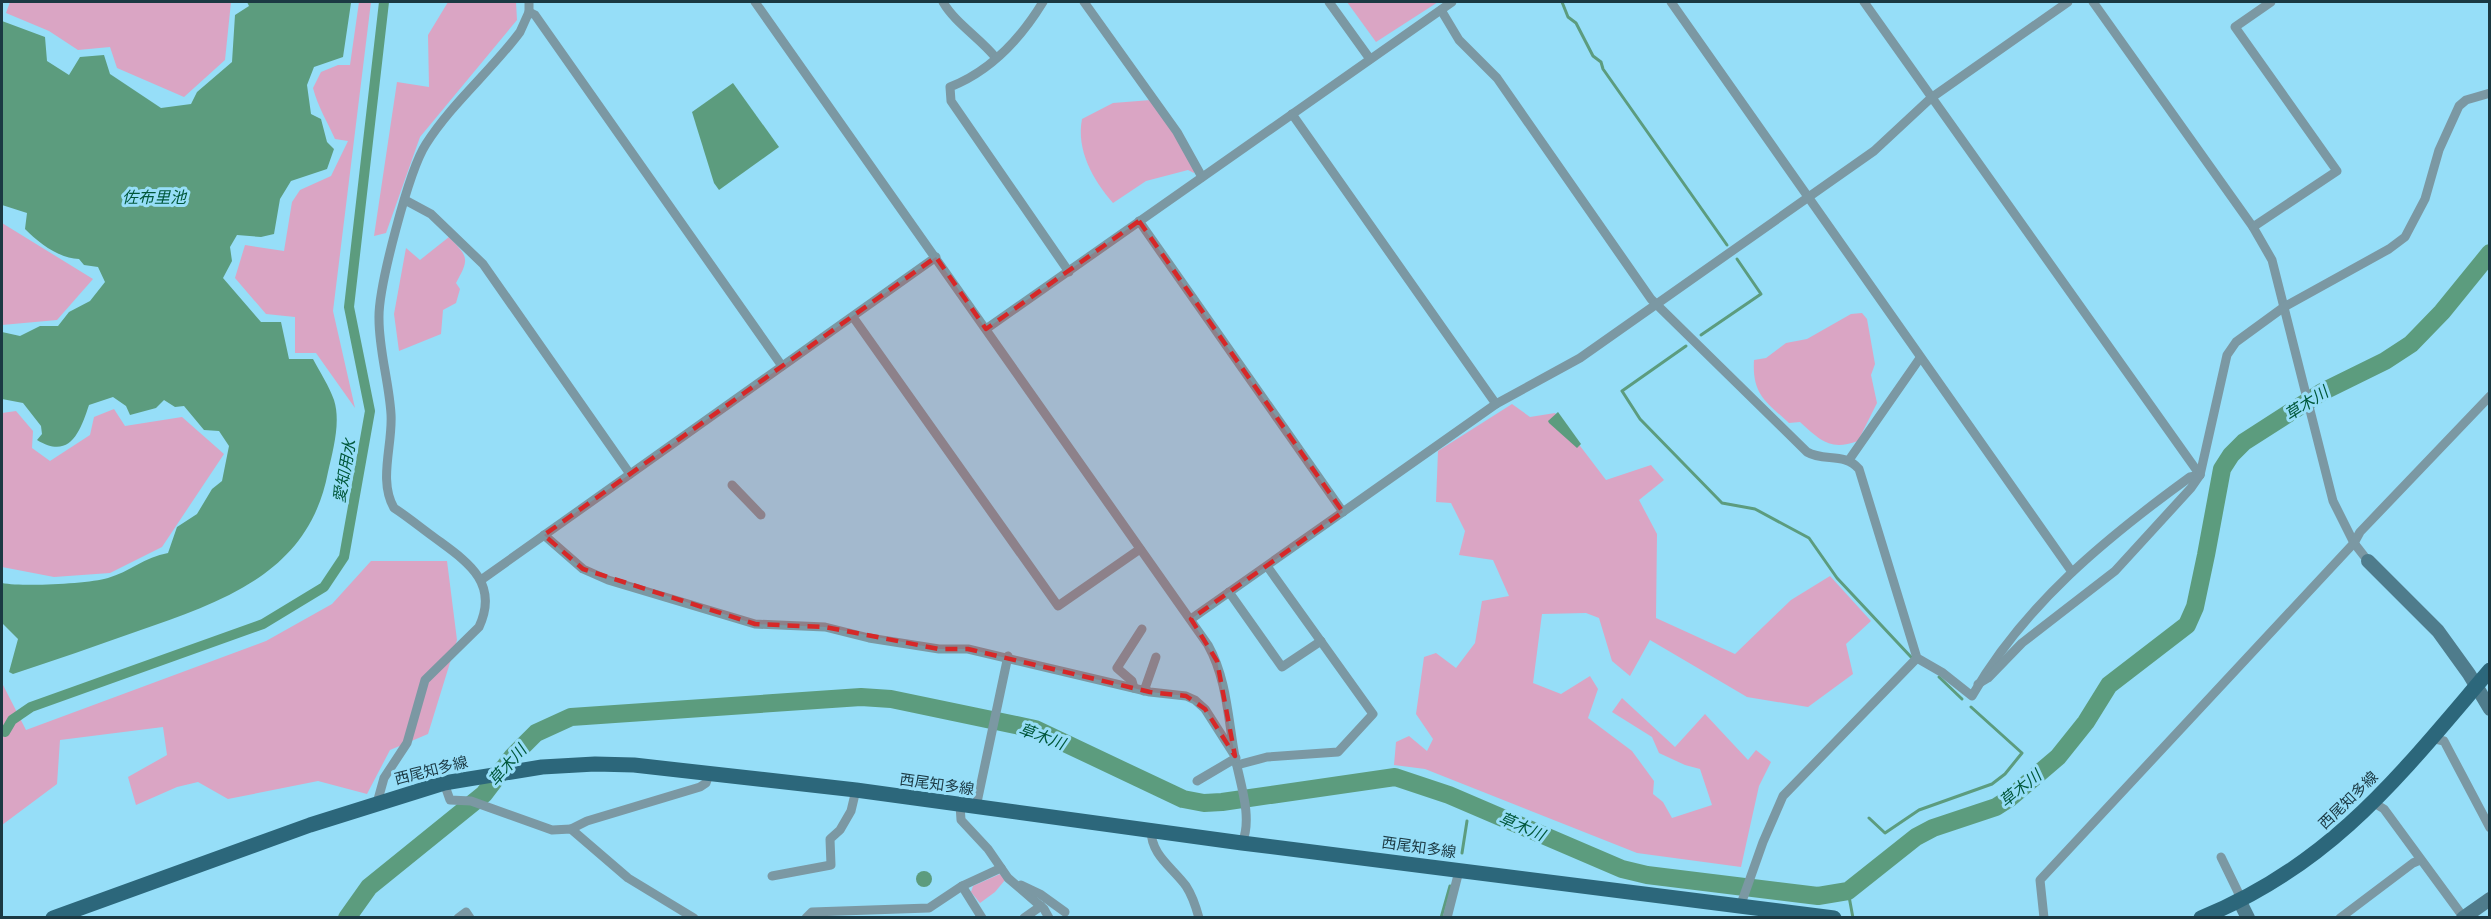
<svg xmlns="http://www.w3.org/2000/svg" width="2491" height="919" font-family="Mulish,'Noto Sans JP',sans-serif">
  <rect width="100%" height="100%" fill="#96def8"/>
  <g fill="#daa5c4">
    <path d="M10,2h221l-6,58 -41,37 -67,-29 -7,-21 -32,3 -29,-19 -43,-18z"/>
    <path d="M359,2h12l-38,309 22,97 -39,-55h-21v-36l-29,-3 -31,-36 10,-33 39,6 8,-49 8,-12 31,-14 17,-35 -13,-2c-8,-18 -17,-32 -22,-51l8,-16 17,-7h12z"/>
    <path d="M448,2h68l1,18 -97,117 -34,96 -12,3 23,-154 32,5 -1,-52z"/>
    <path d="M1347,2h91l-62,40z"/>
    <path d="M1151,100l24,32 20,36 -1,5 -6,-3 -42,11 -33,22c-20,-23 -37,-53 -31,-84l31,-16z"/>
    <path d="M2,223l91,56 -36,41 -55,5z"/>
    <path d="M449,237c19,20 21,21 7,46l4,6 -4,14 -13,7 -2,24 -42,17 -5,-37 12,-66 14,12z"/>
    <path d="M1862,313l5,6 8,45 -4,11 6,28 -19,38c-28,10 -37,0 -58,-19l-11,1c-24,-22 -37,-29 -35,-63l12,-2 20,-15 21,-4 44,-25z"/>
    <path d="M1512,404l18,13 25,-4 51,67 45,-15 13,15 -25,20 18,34 -1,84 79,36 56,-54 39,-24 41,45 -25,23 7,30 -45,33 -61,-10 -97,-57 -20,36 -18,-15 -13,-43 -13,-5 -44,1 -9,69 28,11 29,-18 8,13 -10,29 44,33 22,30 -1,13 10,8 9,16 40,-13 -12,-36 -15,-4 -26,-12 -7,-16 -40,-25 10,-14 53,49 30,-33 43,46 8,-10 15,12 -12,24 -18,81 -104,-14 -212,-84 -31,-4 2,-23 13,-6 18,15 6,-12 -17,-25 8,-57 12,-4 20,15 19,-25 7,-42 27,-5 -16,-36 -34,-5 6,-24 -14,-28 -15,-1 2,-51z"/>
    <path d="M114,409l11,17 57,-9 42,37 -62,93 -52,26 -56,4 -52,-10v-154l14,-2 17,20 -1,17 18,13 40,-26 4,-18z"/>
    <path d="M371,561h76l10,79 -29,94 -38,16 -23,44 -49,-13 -90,18 -30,-17 -21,5 -41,18 -8,-28 39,-22 -4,-28 -103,13 -3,44 -55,41v-142l24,47 240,-89 66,-37z"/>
    <path d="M1000,874l5,6 -10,12 -15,11 -9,-11 2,-6z"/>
  </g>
  <g fill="#5c9c7e">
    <path d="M247,2l104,1 -8,54 -29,10 -7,18 4,29 10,5 6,23 7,7 -7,20 -36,12 -11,18 -6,35 -13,3 -24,-2 -7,12 2,14 -9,17 38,44h20l8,37h24c7,13 16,27 21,41 7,22 -1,50 -6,72 -19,101 -104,129 -190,159 -42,15 -83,29 -125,43l-4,-2 9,-33 -16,-16v-40c21,4 85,1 106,-5 21,-6 37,-21 60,-25l9,-26 20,-13 15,-25 10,-8 7,-35 -10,-15 -15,-1 -20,-24 -9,1 -11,-7 -8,8 -26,7 -4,-9 -13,-9 -24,8c-9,27 -19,55 -52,35l5,-6 -1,-8 -18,-23 -21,-4v-67l18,4 20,-10h18l11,-14 21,-11 15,-19 -7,-15 -14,-2 -5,-6c-21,-1 -40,-16 -54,-30l2,-16 -25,-8v-184l43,16 2,24 22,14 11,-18 24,-2 6,19 51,34 30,-4 6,-12 35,-30 3,-47 14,-9z"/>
    <path d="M733,83l46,64 -60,43 -5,-7 -22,-71z"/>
    <path d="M1558,412l23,32 -4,4 -28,-25 -1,-2z"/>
    <circle cx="924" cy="879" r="8"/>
  </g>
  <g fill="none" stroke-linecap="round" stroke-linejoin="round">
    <g stroke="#5c9c7e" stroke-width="3">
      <path d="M1562,2l6,15 8,6 17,33 8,6 2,7 124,176"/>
      <path d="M1701,335l60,-41 -24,-35"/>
      <path d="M1686,346l-64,45 18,28 82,84 33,6 54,29 28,40 74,79"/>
      <path d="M1939,677l23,22"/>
      <path d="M1869,818l16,15 34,-23 73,-26 13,-10 17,-21 -51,-46"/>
      <path d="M1462,853l5,-32"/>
      <path d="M1848,891l5,27"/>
      <path d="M1441,918l9,-32"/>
    </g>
    <path stroke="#5c9c7e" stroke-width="10" d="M5,732l7,-12 19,-13 232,-83 61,-37 20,-30 26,-146 -21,-104 35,-305"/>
    <path stroke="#5c9c7e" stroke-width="18" d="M347,918l22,-31 115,-93 29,-38 23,-23 35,-16 290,-20 30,2 144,30 148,70 21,4 18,-1 173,-25 54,18 173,74 25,6 171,21 30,-5 68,-54 17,-9 63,-21 14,-9 48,-41 28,-35 23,-37 78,-60 8,-18 11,-52 16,-86 9,-14 13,-13 78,-50 63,-31 26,-17 31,-32 48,-59"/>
    <g stroke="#7b98a3" stroke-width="9">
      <path d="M755,2l453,643c19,34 20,74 27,112 5,26 18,61 7,86"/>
      <path d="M943,2c12,21 37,36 53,56"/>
      <path d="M1043,2c-22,36 -52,69 -93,85l1,14 118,171"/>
      <path d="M1084,2l93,130 25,45"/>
      <path d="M1329,2l41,57"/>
      <path d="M1671,2l401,570"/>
      <path d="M1864,2l336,473"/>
      <path d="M2093,2l160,225 19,33 61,241 21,42 14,18"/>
      <path d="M1441,10l18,30 38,38 154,221 156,153c17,10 37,0 52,17l58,189 26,15 29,23c52,-91 134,-158 218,-219l10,-2"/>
      <path d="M529,12l6,3 247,351"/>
      <path d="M1292,114l204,290"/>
      <path d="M405,200l26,14 52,50 147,210"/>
      <path d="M1139,221l204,291"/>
      <path d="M2253,227l84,-56 -102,-144 36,-25"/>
      <path d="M853,317l205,289 82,-57"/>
      <path d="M986,329l466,-327"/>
      <path d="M1849,460l71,-102"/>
      <path d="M732,485l29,30"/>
      <path d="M544,535l39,34 25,11 147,44 70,3 44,11 70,11h29l182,43 36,4 9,4 10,9 30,47"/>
      <path d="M481,580l455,-323"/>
      <path d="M1229,592l53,75 39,-26"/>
      <path d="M1191,619l305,-215 84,-46 294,-207 57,-53 137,-96"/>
      <path d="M1978,684l10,-6 34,-35 93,-72 76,-83 9,-13 27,-120 9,-13 48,-35 105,-58 16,-12 20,-38 14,-49 20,-44 7,-6 24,-7"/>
      <path d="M1134,688l-2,-7 -15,-13 25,-39"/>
      <path d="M1144,691l12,-34"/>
      <path d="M2431,738l13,3 46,87"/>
      <path d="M1237,765l30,-8 71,-5 35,-38 -106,-148"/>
      <path d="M1197,781l39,-23"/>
      <path d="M444,783l6,17 21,1 81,29 19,-1 57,49 66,40"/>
      <path d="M377,803l7,-25 23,-35 18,-63 54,-53c21,-45 -13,-66 -44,-89 -14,-10 -27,-21 -41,-30 -16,-28 -1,-63 -3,-94 -2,-32 -12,-63 -12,-95 -1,-31 30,-149 47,-175 26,-41 65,-73 94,-112l9,-20v-10"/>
      <path d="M2374,803l10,6 80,109"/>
      <path d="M960,805l1,15 27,29 20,29 36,31 5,9"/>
      <path d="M976,807l32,-151"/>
      <path d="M571,829l16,-8 113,-34 6,-4 3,-9"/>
      <path d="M1151,830c0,25 21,37 35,56 6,9 10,21 13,32"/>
      <path d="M2221,857l17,35 2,10"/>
      <path d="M772,876l59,-11 -1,-26 10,-9 11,-19 5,-21"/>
      <path d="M1021,885l19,9 25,18"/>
      <path d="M962,886l20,32"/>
      <path d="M1741,904l22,-62 20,-46 134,-138"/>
      <path d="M458,918l8,-6 4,6"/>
      <path d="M806,918l6,-6 117,-4 33,-22 39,-18"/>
      <path d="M1024,918l17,-12"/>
      <path d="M1447,918l12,-47"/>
      <path d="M2044,918l-4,-38 314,-337 6,-11 130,-136"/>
      <path d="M2340,918l73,-55 7,-3"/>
    </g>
    <g stroke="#4f7c8c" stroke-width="14">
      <path d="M2368,561l70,70 31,43 21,35"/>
      <path d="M2240,902l8,16"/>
      <path d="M2463,918l27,-19"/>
    </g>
    <g stroke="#2c677b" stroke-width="15">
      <path d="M53,918l257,-93 134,-42 98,-16 53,-3 39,1 222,25 386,53 592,75"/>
      <path d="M2201,918c132,-54 199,-143 289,-248"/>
    </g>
  </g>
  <path fill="#d62828" fill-opacity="0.2" stroke="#d62828" stroke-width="4.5" stroke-dasharray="12 8" stroke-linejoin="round" d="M1139,221l204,291 -152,107 26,42 18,95 -30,-47 -19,-13 -36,-4 -182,-43h-29l-114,-22 -70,-3 -172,-55 -39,-34 392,-278 50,72z"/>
  <g text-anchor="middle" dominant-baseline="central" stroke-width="6" stroke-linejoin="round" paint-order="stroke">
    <g font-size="15" fill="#1b3943" stroke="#96def8">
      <text transform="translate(431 770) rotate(-14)">西尾知多線</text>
      <text transform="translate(937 784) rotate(8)">西尾知多線</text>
      <text transform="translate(2348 800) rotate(-44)">西尾知多線</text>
      <text transform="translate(1419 847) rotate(8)">西尾知多線</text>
    </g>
    <g font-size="16" font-style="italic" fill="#00573a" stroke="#96def8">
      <text x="154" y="197">佐布里池</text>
      <text transform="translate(2306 403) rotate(-33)">草木川</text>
      <text transform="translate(344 471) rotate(-80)">愛知用水</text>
      <text transform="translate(1042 736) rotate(20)">草木川</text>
      <text transform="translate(507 765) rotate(-49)">草木川</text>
      <text transform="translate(2020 788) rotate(-39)">草木川</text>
      <text transform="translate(1522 826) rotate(23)">草木川</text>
    </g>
  </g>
  <rect width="2491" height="919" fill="none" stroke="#1b3943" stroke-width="6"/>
</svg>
